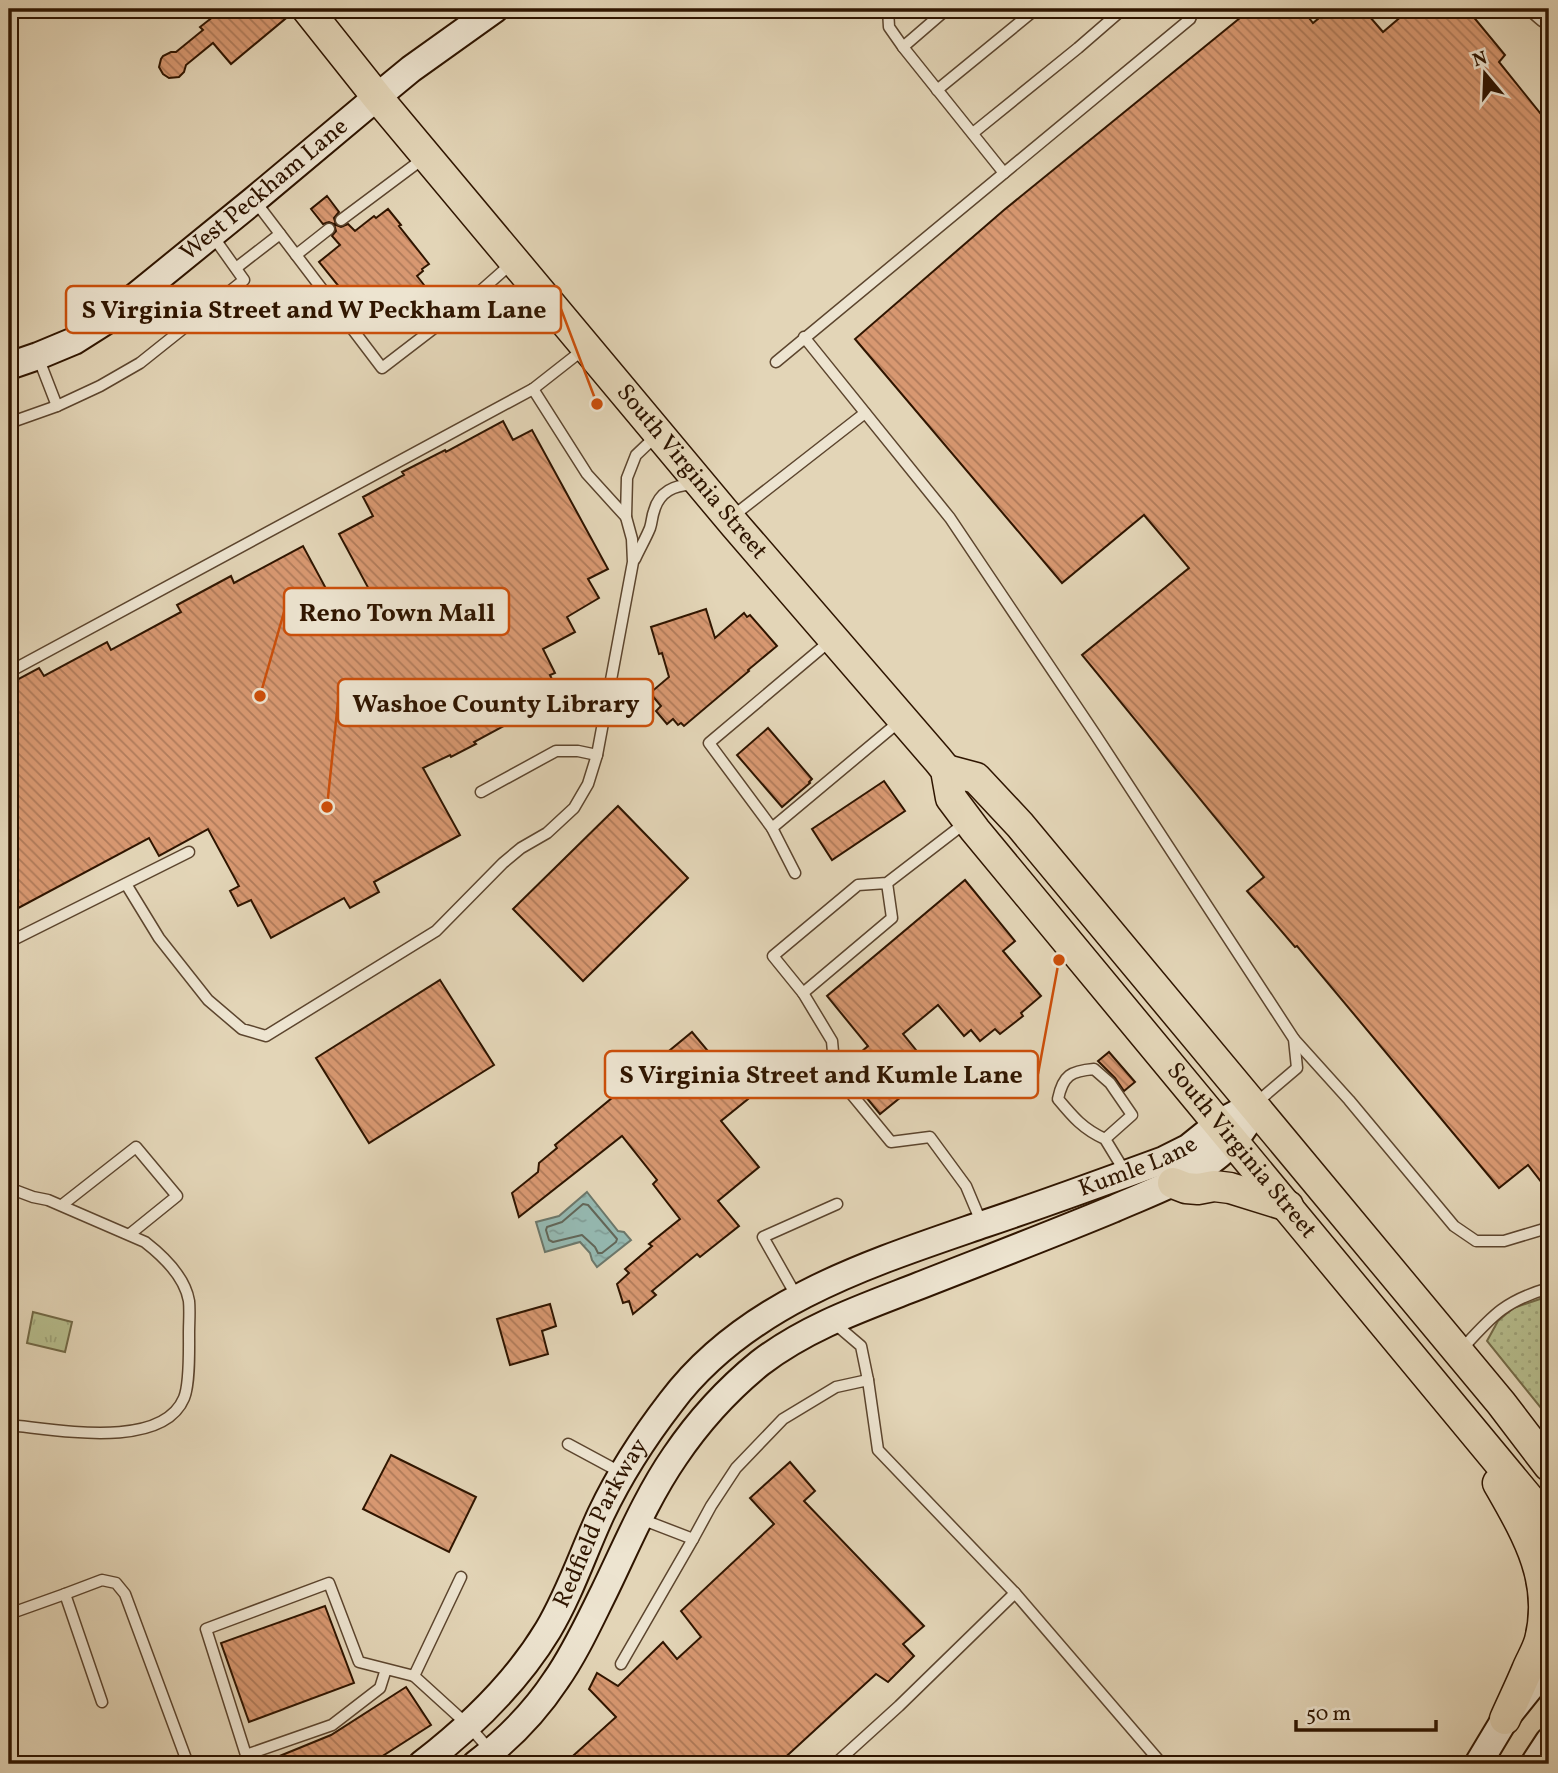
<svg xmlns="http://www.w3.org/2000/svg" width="1558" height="1773" font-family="Vollkorn,serif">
  <defs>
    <pattern id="grass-dots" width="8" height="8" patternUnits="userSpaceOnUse" patternTransform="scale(1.75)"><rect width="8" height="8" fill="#b6bd8d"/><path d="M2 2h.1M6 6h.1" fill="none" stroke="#9da278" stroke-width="1.8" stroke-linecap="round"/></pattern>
    <pattern id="park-tufts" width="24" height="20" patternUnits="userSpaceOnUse" patternTransform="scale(1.75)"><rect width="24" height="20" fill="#b6bd8d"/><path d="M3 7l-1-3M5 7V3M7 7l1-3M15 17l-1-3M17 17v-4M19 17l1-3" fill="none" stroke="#9da278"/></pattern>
    <pattern id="water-ripples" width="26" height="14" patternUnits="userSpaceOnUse" patternTransform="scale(1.75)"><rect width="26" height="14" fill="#95b8b0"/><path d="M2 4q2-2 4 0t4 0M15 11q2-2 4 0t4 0" fill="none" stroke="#819d96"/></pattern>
    <pattern id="building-back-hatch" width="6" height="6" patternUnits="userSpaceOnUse" patternTransform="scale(1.75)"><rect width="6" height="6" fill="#d89871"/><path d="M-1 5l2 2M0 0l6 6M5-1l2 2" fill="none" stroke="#b07b5a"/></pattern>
  </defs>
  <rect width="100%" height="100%" fill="#e3d5b7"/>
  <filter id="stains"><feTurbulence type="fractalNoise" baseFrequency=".00286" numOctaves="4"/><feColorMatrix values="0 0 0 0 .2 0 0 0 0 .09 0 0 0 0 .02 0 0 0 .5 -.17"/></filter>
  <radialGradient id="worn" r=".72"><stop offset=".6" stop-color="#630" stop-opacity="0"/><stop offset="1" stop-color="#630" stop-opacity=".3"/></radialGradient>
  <path fill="url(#grass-dots)" stroke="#726946" stroke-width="2" d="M1549,1296v122l-62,-77 11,-20 15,-13z"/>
  <path fill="url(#park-tufts)" stroke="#726946" stroke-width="2" d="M33,1312l39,10 -7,30 -38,-9z"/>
  <path fill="url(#water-ripples)" stroke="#6c776a" stroke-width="2" d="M587,1192l31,39 6,1 7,8 -34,27 -5,-7 -2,-7 -10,-11 -35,10 -9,-30 23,-6z"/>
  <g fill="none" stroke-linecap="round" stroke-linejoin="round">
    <path stroke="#626658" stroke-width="2" d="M583,1204l5,1 29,34 -1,3 -14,11h-4l-3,-6 -13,-12 -29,7 -4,-2 -3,-10 1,-3 15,-5z"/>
  </g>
  <g fill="url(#building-back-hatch)" stroke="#2f1500" stroke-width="2">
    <path d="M223,9h67l1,5 -60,50 -18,-21 -27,22 -2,7 -5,5 -10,1 -6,-4 -4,-7 2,-8 2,-3 8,-4h5l27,-22 -3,-3z"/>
    <path d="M1251,9h51l11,14 17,-14h33l20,23 27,-23h57l38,46 -6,7 50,62v1068l-21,-27 -29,23 -202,-242 -2,1 -48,-56 17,-14 -182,-222 107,-87 -45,-53 -82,68 -207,-244 149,-129z"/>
    <path d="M327,196l12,16 -5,6 2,7 5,2 7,-3 7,7 19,-15 2,2 12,-9 13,16 -2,1 30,38 -7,5 1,2 -6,5 7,9 -16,13 2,3 -15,12 -3,-3 -17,13 -7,-9 -5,5 -10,-11 -2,1 -14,-17 4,-3 -22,-27 21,-17 -8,-9 4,-5 -2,-7 -5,-2 -6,2 -12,-15z"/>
    <path d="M503,421l10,19 19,-10 76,139 -20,10 11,19 -32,19 8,15 -32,17 12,24 -5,2 11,24 -48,26 -2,-3 -37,20 2,2 -25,13 -1,-2 -27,13 37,67 -86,47 5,10 -29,16 -6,-10 -73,40 -20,-38 -13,6 -8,-15 9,-5 -31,-57 -49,27 -10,-18 -140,75v-229l30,-16 5,8 63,-34 4,8 70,-38 -4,-7 54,-29 3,7 69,-37 41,76 33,-18 -38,-70 34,-18 -10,-19 41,-22 -2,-3 43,-22 1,2z"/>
    <path d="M706,609l9,29 29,-25 3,4 3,-2 27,31 -29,24 1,1 -65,55 -3,-3 -3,2 -5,-6 -6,5 -11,-13 5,-5 -11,-13 19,-16 -7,-24 -3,1 -8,-27z"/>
    <path d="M768,728l44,51 -3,3 1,1 -28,24 -45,-52z"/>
    <path d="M884,781l21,30 -73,49 -20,-31z"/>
    <path d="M618,806l70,72 -105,103 -70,-72z"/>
    <path d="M965,880l50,61 -12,10 38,45 -20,17 2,3 -23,18 -5,-5 -15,12 -9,-11 -7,6 -26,-31 -35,29 30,37 -53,43 -38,-46 26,-22 -41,-50z"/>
    <path d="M440,980l54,85 -125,78 -53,-85z"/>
    <path d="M692,1032l56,67 -27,22 38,46 -41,34 21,25 -39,31 -3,-3 -45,37 4,4 -23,19 -4,-13 -6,2 -6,-19 12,-11 -4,-4 27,-23 -3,-2 31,-25 -27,-35 4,-4 -35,-44 -103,81 -7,-24 26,-21 1,-9 18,-15 -2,-3z"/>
    <path d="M1109,1052l26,30 -11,9 -9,-13 -17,-17z"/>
    <path d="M550,1304l6,22 -14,5 6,23 -38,11 -13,-46z"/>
    <path d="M391,1455l85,42 -27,55 -86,-43z"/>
    <path d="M790,1462l25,29 -11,10 120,125 -21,18 11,12 -26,26 -12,-8 -98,90h-214l52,-47 -27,-28 8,-16 21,13 45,-44 14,17 24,-22 -20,-26 93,-87 -24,-26z"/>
    <path d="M325,1606l29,77 -105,39 -28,-79z"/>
    <path d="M406,1687l25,38 -61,39h-110l71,-29z"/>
  </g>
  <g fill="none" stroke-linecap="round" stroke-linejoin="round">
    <g stroke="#5c452e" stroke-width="13">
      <g id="lane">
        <path d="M888,9l1,18 14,20 101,126"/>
        <path d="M1528,9l14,12"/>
        <path d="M903,47l44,-38"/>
        <path d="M937,90l99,-81"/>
        <path d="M973,133l105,-85 45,-39"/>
        <path d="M255,201l127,167 86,-66 44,-39"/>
        <path d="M341,220l83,-62"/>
        <path d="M296,255l33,-26"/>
        <path d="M236,268l44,-34"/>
        <path d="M155,281l35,42"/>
        <path d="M804,337l146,181 145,216 199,305 3,29 -41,35"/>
        <path d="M38,357l19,49"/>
        <path d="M776,362l414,-343 4,-10"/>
        <path d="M533,389l54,85 39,43"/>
        <path d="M9,423l48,-17 43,-20 40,-23 104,-83 -32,-45"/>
        <path d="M733,516l132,-103"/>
        <path d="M635,559c5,-11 11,-21 15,-31 2,-6 2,-12 4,-17 5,-19 21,-27 39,-26"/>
        <path d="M9,672l524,-283 51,-40"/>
        <path d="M481,792l75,-41h22l19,4"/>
        <path d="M772,828l128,-107"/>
        <path d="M795,873l-23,-45 -63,-85 121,-102"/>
        <path d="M887,883l5,35 -89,75 -30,-37 85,-71 29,-2 78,-60"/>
        <path d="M126,884l33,54 49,62 34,29 24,7 170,-105 67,-68 18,-15 26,-15 27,-25 14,-24 9,-29 36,-193 -1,-23 -6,-22 1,-39 9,-23 20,-19"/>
        <path d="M9,942l180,-90"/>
        <path d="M803,993l29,48 3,33 56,68 39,-5 36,49 16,38"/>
        <path d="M1294,1039l55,61 105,126 22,15h28l40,-12 5,-4"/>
        <path d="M1105,1139c-22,-10 -32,-22 -47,-40 5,-24 13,-28 36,-30l16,14 22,32 -27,24 14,23 5,12"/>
        <path d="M9,1188l24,9 15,3 97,42c18,14 40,35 44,59 1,10 0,22 0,32 0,16 1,51 -5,65 -22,53 -130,31 -175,27"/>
        <path d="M62,1205l74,-58 41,49 -47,38"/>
        <path d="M797,1297l-34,-60 74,-33"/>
        <path d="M834,1323l27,23 7,34"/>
        <path d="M1461,1350c31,-34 43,-49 88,-62"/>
        <path d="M568,1444l52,28"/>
        <path d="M641,1519l52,20 18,-33 25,-38 47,-49 53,-32 32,-7 10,70 137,143"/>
        <path d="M461,1577l-47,99 55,50 33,38"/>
        <path d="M65,1594l37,-14 14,3 9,11 63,170"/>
        <path d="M9,1614l56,-20 37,108"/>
        <path d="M621,1664l72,-125"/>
        <path d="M386,1669l-6,19 -48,37 -86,30 -40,-126 123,-46 30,79 55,14"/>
        <path d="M835,1764l64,-58 116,-113 147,171"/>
      </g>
    </g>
    <g stroke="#2f1500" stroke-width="30">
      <g id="secondary">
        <path id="s1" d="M9,366l29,-10 36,-15 30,-19 150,-122 123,-103 34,-28 84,-60"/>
        <path id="s2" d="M422,1764c48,-37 94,-81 126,-134 22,-37 35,-77 53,-116 19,-40 43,-77 70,-112 75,-100 200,-139 313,-178 60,-20 120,-42 180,-64l24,-12 31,-25 34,-18"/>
        <path d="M476,1764c30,-23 59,-52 80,-84 19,-27 33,-58 48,-88 22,-45 42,-94 71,-136 23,-34 53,-67 85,-93 47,-36 102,-55 156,-76 66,-26 132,-51 197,-78 47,-21 102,-37 132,-83"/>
        <path d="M1478,1764l27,-45 44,-55"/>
        <path d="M1534,1764l15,-23"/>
      </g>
    </g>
    <g stroke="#2f1500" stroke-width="33">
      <g id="primary">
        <path id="s3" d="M307,9l70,88 358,428 203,235 8,10 5,28 24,32 574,693"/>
        <path d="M946,770l30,8 44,47 481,578 48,63"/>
        <path d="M1173,1183l13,5 12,1 16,-3 16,2 58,18"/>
        <path d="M1498,1483c29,51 57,97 42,157 -3,11 -9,20 -13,30 -7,17 -15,33 -22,49"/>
      </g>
    </g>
    <use href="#lane" stroke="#ede4d0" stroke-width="10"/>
    <use href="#secondary" stroke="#ede4d0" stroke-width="26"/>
    <use href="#primary" stroke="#e3d5b7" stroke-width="30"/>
  </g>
  <g text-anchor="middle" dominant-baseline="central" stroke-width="7" stroke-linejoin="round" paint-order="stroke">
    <g font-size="24" fill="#2f1500" stroke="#ede4d0">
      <text stroke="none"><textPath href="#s1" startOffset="313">West Peckham Lane</textPath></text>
      <text stroke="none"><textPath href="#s3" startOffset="602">South Virginia Street</textPath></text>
      <text stroke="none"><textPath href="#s3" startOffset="1479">South Virginia Street</textPath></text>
      <text stroke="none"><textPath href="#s2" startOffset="975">Kumle Lane</textPath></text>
      <text stroke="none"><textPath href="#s2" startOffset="304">Redfield Parkway</textPath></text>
    </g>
  </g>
  <path fill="none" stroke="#cc4f0a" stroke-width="2.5" d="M597 404L561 309M260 696L284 612M327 807L338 702M1059 960L1038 1074"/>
  <g fill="#cc4f0a" stroke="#ede4d0" stroke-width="2.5">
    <circle cx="597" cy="404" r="7"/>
    <circle cx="260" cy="696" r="7"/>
    <circle cx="327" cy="807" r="7"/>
    <circle cx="1059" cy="960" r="7"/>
  </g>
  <g fill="#ede4d0" stroke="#cc4f0a" stroke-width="2.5">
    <rect x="66" y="286" width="495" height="47" rx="7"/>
    <rect x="284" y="588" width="225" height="47" rx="7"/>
    <rect x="338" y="679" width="315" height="47" rx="7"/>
    <rect x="605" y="1051" width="433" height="47" rx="7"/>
  </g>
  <g font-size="26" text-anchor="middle" font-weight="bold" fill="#2f1500">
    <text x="314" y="318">S Virginia Street and W Peckham Lane</text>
    <text x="397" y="621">Reno Town Mall</text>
    <text x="496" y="712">Washoe County Library</text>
    <text x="821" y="1083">S Virginia Street and Kumle Lane</text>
  </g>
  <rect width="1558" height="1773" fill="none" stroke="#e3d5b7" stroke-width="35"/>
  <rect x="10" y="10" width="1537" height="1752" fill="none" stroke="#2f1500" stroke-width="3.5"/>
  <rect x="18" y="18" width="1523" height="1738" fill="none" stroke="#2f1500" stroke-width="2"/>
  <g transform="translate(1485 74) rotate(341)" stroke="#ede4d0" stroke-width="5" paint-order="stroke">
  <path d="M0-5L12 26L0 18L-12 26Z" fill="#2f1500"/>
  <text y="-10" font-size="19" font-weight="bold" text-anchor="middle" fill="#2f1500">N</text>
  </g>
  <path d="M1296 1720v10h140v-10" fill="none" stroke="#2f1500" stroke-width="3.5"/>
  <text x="1306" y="1720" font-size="21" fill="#2f1500" stroke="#ede4d0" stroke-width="5" paint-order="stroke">50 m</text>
  <rect width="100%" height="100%" filter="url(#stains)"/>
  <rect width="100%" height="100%" fill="url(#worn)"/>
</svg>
